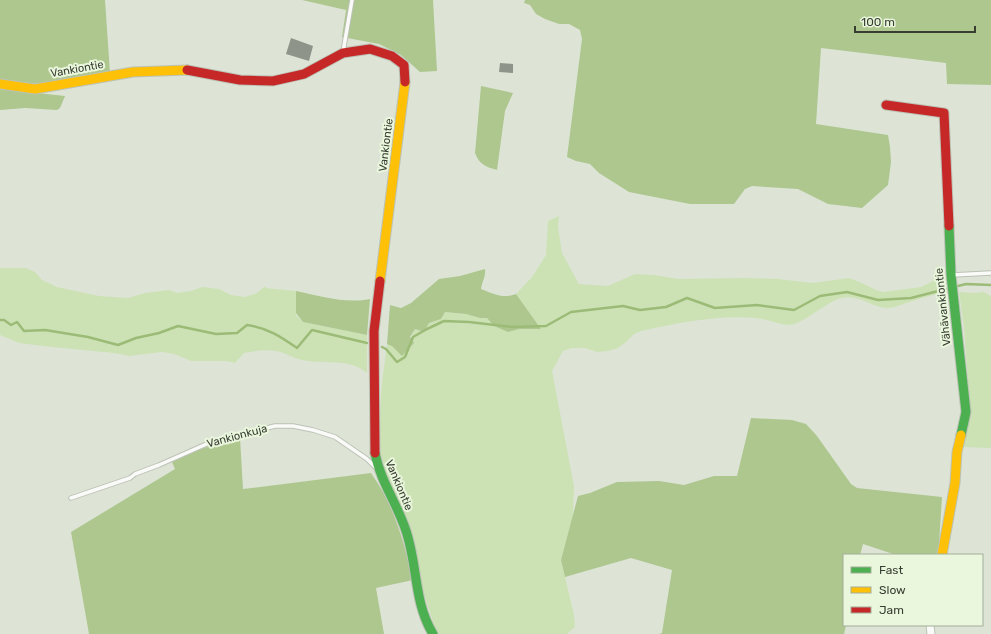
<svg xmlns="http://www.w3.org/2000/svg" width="991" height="634" font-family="Rubik,sans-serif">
  <rect width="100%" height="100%" fill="#dde4d6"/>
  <g fill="#cce2b5">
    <path d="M559,216l-1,11 4,26 17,31 29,2 27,-12 19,1 25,4 65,-1 34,1 35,4 36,-5 13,5 14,7 7,2 38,-5 12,-6 4,-16 8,10 2,18c-14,1 -28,6 -41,10 -6,2 -12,5 -18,5 -19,0 -31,-17 -52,-8 -12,5 -37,26 -48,25 -10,-1 -21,-6 -33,-7 -38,-3 -76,5 -114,13l-7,3 -8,8 -8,6 -10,3 -11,1 -12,-4h-13l-9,3 -11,20 22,115 -1,31 -12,43 13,55 1,12 -8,7h-130l-16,-49 -22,-81 -13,-29 -4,-14 -3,-19 2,-51 6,-47 5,1 10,10 13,-26 9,3 5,-9 12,-4 4,-7 21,2 14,4h7l7,8 14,6 12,-3h21l-25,-35 16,-17 14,-22 2,-34z"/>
    <path d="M0,268h26l9,4 7,8 15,7 42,9 29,2 17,-5 24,-3 8,3 14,-2 11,-4 17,2 12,6 14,2 12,-4 8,-7 1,2 30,3v24l7,7 64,13v38c-19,-16 -43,-8 -65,-13 -9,-2 -18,-8 -27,-9 -10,-2 -21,0 -31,2l-9,10 -9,-2h-35l-17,-7 -12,-2 -33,4 -15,-3 -62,-6 -33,-4 -19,-8z"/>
    <path d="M959,292l15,1 10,-1 7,4v152l-28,-1 7,-40 -6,-79z"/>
  </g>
  <g fill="#adc78f">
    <path d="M0,0h105l5,73 -71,11 -39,-4z"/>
    <path d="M302,0h131l4,71 -17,1 -19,-17 -22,-11 -37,-7 4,-27z"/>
    <path d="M525,0h466v85l-44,-1 -1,-21 -125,-15 -5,76 72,11 2,12 1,15 -3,23 -26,23 -34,-4 -30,-15 -46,-3 -7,3 -11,15h-44l-61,-12 -30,-19 -9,-9 -14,-3 -9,-4 15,-118 -2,-9 -11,-6h-10l-14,-5 -9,-5 -6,-9 -6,-2z"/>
    <path d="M481,86l32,7 -8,18 -8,59c-11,-3 -18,-6 -22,-17z"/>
    <path d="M0,89l65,7 -5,12 -3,2 -32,-2 -25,2z"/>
    <path d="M485,269c1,7 -3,13 -4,20 12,5 23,10 35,5l25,35h-21l-12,3 -14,-6 -7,-8h-7l-14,-4 -21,-2 -4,7 -12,4 -5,9 -9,-3 -5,8 4,6 -12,13 -10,-10 -5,-2 3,-39 11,3 10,-5 28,-24 21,-3z"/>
    <path d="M296,291c25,5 49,13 74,8l-3,36 -64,-13 -7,-9z"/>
    <path d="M751,418l41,2 14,4 11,12 34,48 6,4 85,9 -3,47 -2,11h-41l-33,-11 -3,11h-16v70h2l-2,9h-185l3,-1 10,-63 -41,-12 -66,19 -4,-17 17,-64 12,-3 27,-11 42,-1 25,4 30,-9h23z"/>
    <path d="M240,438l3,51 128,-16c23,32 33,69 42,107l-37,8 8,46h-295l-18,-102 104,-63 -3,-7 28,-13z"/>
  </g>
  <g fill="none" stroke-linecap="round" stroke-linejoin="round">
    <g stroke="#9cbb77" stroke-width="2.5">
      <path d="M958,286l8,-2 25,1"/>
      <path d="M0,320h4l7,5 6,-3 7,9 21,-1 43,7 30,8 18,-7 23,-5 19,-7 38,8 21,-1 10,-8c21,3 34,12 50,23l15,-18 55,13"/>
      <path d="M382,347l4,2 11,13 8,-5 8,-20 14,-8 17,-8 25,1 43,5 34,-1 25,-14 52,-6 17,4 26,-3 21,-9 28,10 42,-3 37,5 26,-14 27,-4 31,8 33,-2 35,-9"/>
    </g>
  </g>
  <g fill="#8f948a">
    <path d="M291,38l22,8 -4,15 -23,-7z"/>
    <path d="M500,63l13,1v9l-14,-1z"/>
  </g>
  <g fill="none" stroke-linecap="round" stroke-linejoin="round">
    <g stroke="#bcc2b6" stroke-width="5.5">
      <g id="lane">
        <path d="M343,52l9,-52"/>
        <path d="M952,275l39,-2"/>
        <path d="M71,498l59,-20 5,-4 24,-9 52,-23 64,-16h18l20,4 22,7 32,22 8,8"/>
      </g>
    </g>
    <g stroke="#bcc2b6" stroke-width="9">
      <path id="street" d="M930,625l1,9"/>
    </g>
    <g stroke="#bcc2b6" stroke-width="11">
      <g id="fast">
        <path d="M949,226l2,49 15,137 -5,23"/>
        <path d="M375,453c5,27 21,49 30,75 13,35 8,73 28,106"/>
      </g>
    </g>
    <g stroke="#bcc2b6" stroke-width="11">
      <g id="slow">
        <path d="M0,84l35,5 98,-17 54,-2"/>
        <path d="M380,281l25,-199"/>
        <path d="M942,555l13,-72 2,-31 4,-17"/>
      </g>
    </g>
    <g stroke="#bcc2b6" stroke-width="11">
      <g id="jam">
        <path d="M187,70l53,10 33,1 31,-7 39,-21 27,-4 22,7 12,9 1,17"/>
        <path d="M886,105l58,8 5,113"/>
        <path d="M375,453l-1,-122 6,-50"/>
      </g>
    </g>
    <use href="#lane" stroke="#fafbf9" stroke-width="3.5"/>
    <use href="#street" stroke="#fafbf9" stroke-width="7"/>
    <use href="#fast" stroke="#4caf50" stroke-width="9"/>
    <use href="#slow" stroke="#ffc107" stroke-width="9"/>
    <use href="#jam" stroke="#c62828" stroke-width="9"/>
  </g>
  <g text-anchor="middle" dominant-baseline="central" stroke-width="4" stroke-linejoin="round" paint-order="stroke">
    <g font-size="11" fill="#383d32" stroke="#eaf7dd">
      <text transform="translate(77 69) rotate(-10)">Vankiontie</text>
      <text transform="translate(386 145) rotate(-83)">Vankiontie</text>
      <text transform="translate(943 307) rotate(-96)">Vähävankiontie</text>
      <text transform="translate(237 436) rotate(-15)">Vankionkuja</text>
      <text transform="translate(399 485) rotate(67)">Vankiontie</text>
    </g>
  </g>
  <rect x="843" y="554" width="140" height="72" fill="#eaf7dd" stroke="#a3ad99"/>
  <rect x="851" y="567" width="20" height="6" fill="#4caf50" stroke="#a3ad99"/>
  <text x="879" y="574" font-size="12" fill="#383d32">Fast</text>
  <rect x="851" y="587" width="20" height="6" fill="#ffc107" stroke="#a3ad99"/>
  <text x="879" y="594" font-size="12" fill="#383d32">Slow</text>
  <rect x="851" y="607" width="20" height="6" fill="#c62828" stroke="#a3ad99"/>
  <text x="879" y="614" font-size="12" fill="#383d32">Jam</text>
  <path d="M855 26v6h120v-6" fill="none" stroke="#383d32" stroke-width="2"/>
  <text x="861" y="26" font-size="12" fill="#383d32" stroke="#eaf7dd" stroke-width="3" paint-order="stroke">100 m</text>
</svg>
